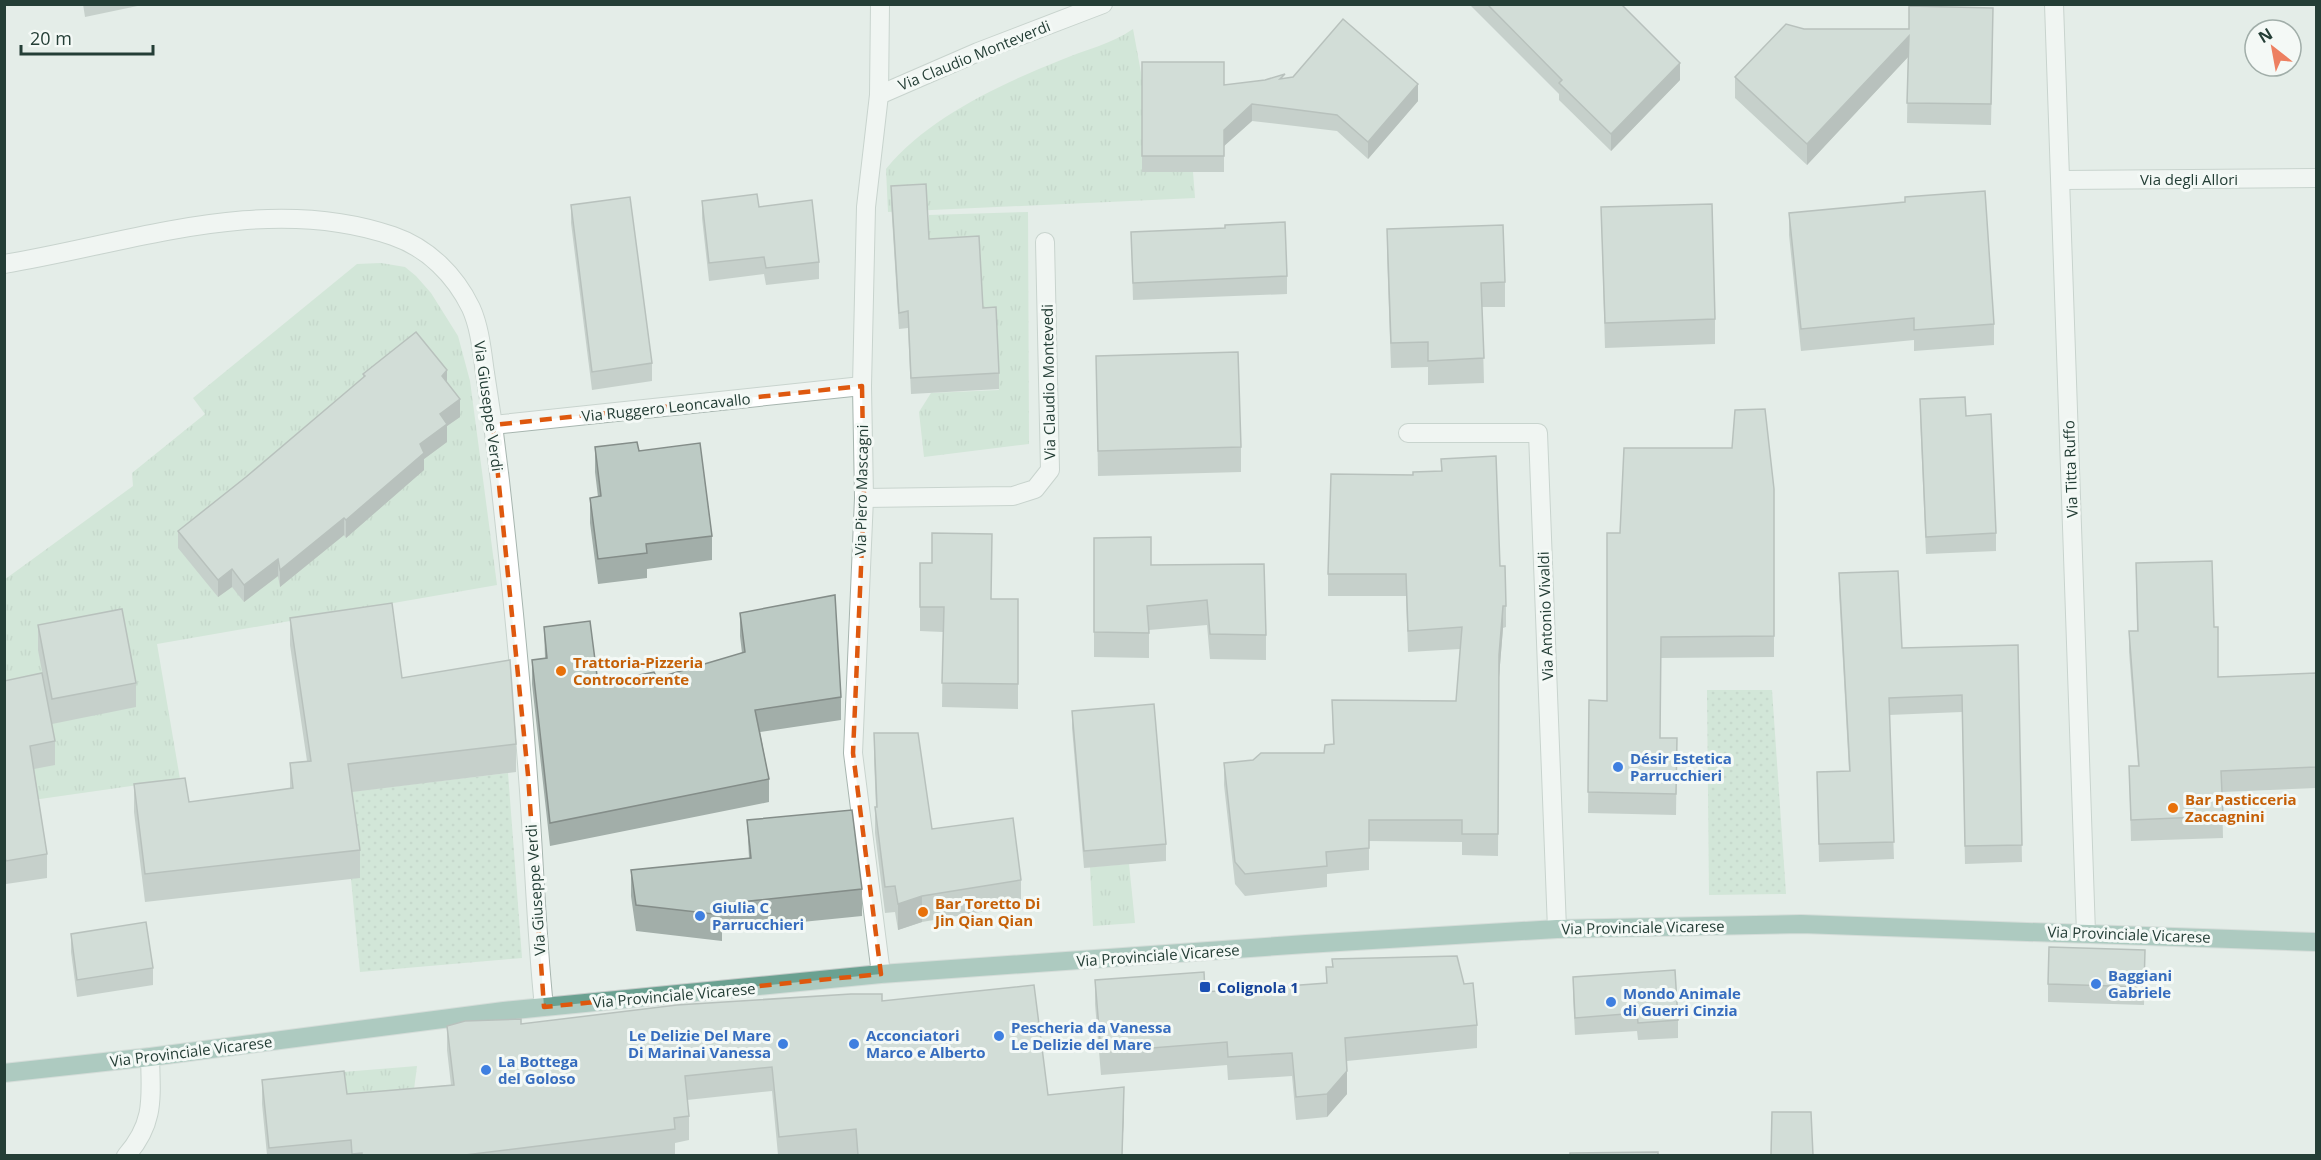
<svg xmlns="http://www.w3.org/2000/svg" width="2321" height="1160" font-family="'Open Sans',sans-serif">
  <defs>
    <pattern id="grass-tufts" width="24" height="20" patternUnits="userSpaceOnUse" patternTransform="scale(1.5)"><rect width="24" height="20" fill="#bdddc5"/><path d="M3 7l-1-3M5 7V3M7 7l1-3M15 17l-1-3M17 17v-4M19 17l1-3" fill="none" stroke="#a2bfaa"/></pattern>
    <pattern id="garden-dots" width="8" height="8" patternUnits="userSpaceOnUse" patternTransform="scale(1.5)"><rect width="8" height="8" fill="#bdddc5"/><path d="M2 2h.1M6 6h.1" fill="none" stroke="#a2bfaa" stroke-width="1.8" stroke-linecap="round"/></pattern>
  </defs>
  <rect width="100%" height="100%" fill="#e4ede8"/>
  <g fill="url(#grass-tufts)">
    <path d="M1133,29l9,49v94h51l2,26 -307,14 -2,-43c41,-51 115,-85 175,-109 23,-10 51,-16 72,-31z"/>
    <path d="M1028,212l1,232 -105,13 -5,-45 12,-19 68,-3 -68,-134 -3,-24 1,-17z"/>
    <path d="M381,263l24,4 11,9 15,17 27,43 12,45 27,204 -340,59 23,135 -175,25 -1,-224 129,-94 -1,-13 73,-59 -12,-16 164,-134z"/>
    <path d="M1129,864l6,59 -42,3 -3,-59z"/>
    <path d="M417,1066l-6,47 -62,25 -6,-66z"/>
  </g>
  <g fill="url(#garden-dots)">
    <path d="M1707,690h65l14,204 -77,1z"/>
    <path d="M508,773l14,185 -162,14 -9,-93 9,-2 -12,-85z"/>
  </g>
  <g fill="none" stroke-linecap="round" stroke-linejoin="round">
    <g stroke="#a7b5af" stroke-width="20">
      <g id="minor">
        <path d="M880,4l-1,91 -13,112 -4,179 2,112 -11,255 28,221"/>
        <path d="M2054,4l32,929"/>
        <path d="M879,95l99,-43 125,-48"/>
        <path d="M2062,180l254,-2"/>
        <path d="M4,264c127,-21 261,-72 389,-28 35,12 62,39 78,72 9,20 11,44 14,65 6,36 11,72 15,108 11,99 21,197 28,296 6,77 8,154 16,230"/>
        <path d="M493,425l369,-39"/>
        <path d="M1408,433h130l19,496"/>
        <path d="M864,498l149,-2 22,-7 15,-19 -5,-228"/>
        <path d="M126,1156c29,-33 25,-58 24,-99"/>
      </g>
    </g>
    <g stroke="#c2c9c7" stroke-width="20">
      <path id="major" d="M4,1073l146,-16 354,-46 377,-37 425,-30 251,-15 244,-5 515,18"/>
    </g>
    <use href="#minor" stroke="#fff" stroke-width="18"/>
    <use href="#major" stroke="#6aa191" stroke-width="18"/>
  </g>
  <g fill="#a2aea9">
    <path d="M83,4h64l-62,13z"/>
    <path d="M1469,4h152l59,76 -69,71 -52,-51v-6z"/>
    <path d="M1804,29h189l-2,96 -84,-2 1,-66 -101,108 -72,-67v-21z"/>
    <path d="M1142,62l82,23 61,-7 133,23 -50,58 -31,-28 -85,-10 -28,25v26h-82z"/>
    <path d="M891,186l38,53 54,69 16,65v16l-88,5 -3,-66 -9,1 -8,-127z"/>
    <path d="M702,201l57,6 60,55v17l-53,6 -2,-11 -55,7 -7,-63z"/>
    <path d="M571,205l81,158v18l-60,9 -21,-167z"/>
    <path d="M1601,207l114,112v25l-110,4z"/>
    <path d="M1789,213l205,111v21l-80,6v-11l-113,11 -12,-116z"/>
    <path d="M1387,229l118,53v25h-23l2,76 -56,2v-18l-37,1 -4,-114z"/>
    <path d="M1131,232l156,44v18l-154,6z"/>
    <path d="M1096,356l145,91v25l-143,4z"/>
    <path d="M363,374l84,9 13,34 -13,9v16l-23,17v11l-78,68 -2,-3 -64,52 -2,-11 -34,26 -12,-15 -14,10 -40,-49v-17l68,-54 117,-99z"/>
    <path d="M1920,399l46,17 30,117v18l-70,3 -6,-138z"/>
    <path d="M595,447l44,4 73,85v24l-65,9v9l-49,6 -8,-61v-25l8,-1 -3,-25z"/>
    <path d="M1441,459l59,107 6,40v21l-3,1 -4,49 -1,179 -36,-1v-13l-93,-1v29l-42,4v13l-82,9 -10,-12 -11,-99v-22l100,-10 9,-9 -1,-44 124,1 4,-52 -52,3 -2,-56h-78v-22l85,-99 28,-4z"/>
    <path d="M1774,489v168l-113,1 -1,80h17l-1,77 -88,-2 1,-113 18,1z"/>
    <path d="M1094,538l57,27 115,70v25l-56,-1 -3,-34 -58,5v28l-55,-1z"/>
    <path d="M920,563l72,36h26v110l-76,-2 1,-75 -23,-1z"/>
    <path d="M2136,563l78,64 4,50 98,-4v115l-94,4 1,46 -92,3 -2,-75h9l-9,-114v-21h8z"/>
    <path d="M1839,573l63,75 116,-3 4,217 -57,2 -3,-152 -73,3 5,144 -75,3 -2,-90 32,-1 -10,-180z"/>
    <path d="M740,613l101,84v23l-81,12 9,47v23l-219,44 -18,-162v-24l13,-2 -1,-31 54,56 59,-5 85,-25 -2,-17z"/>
    <path d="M290,618l112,60 114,66v28l-164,20 8,58v28l-215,24 -11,-90v-28l55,18 101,-13v-26l17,-2 -17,-116z"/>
    <path d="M38,625l98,58v24l-84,17 -14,-74z"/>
    <path d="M4,681l51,60v24l-21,4 13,85v24l-41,6 -2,-7z"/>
    <path d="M1072,711l94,133v17l-82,7 -12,-140z"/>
    <path d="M874,733l58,96 89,51v25l-99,17 -24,8 -3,-18 -10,1 -10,-80v-26h1l-2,-48z"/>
    <path d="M747,820l115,69v27l-140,14v11l-86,-10 -5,-35v-26l118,-12z"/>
    <path d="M71,934l82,34v17l-76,12 -6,-45z"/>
    <path d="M1332,959l132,25 13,41v23l-130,13v33l-20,23 -31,3 -4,-44 -64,4 -1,-15 -126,10 -6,-71v-24l110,12 121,-9v-16h6z"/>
    <path d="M2145,967l-1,38 -96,-3v-18z"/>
    <path d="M1573,977l105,43v18l-40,2 -1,-9 -62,4 -2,-41z"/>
    <path d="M882,1001l166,94 76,17 -2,43h-266v-1l-15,1h-63l-6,-64 -85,9 2,16v24l-14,3v11l-15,1h-393l-5,-51v-24l85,14 104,-9 -4,-35v-24l74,-2z"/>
  </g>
  <g fill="#848d89">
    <path d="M1909,36v20l-102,109v-21z"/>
    <path d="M1680,63v17l-69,71v-17z"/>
    <path d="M1418,84v17l-50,58v-17z"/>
    <path d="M1252,104v17l-28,25v-16z"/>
    <path d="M447,370v17l-5,-11z"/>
    <path d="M460,399v18l-13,9v16l-23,17v11l-78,68v-18l74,-76 20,-30z"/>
    <path d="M344,518v17l-64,52v-17z"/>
    <path d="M278,559v17l-34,26v-17z"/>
    <path d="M232,569v18l-14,10v-17z"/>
    <path d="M1503,606v22l-4,49 -1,179 1,-201z"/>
    <path d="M922,896v26l-24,8v-26z"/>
    <path d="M1347,1071v23l-20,23v-23z"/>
    <path d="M1124,1087v25l-2,43z"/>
  </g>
  <g fill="#bccac4" stroke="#848d89" stroke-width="1.5">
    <path d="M1487,4h134l59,59 -69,71 -52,-51 3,-3z"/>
    <path d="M1909,6l84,2 -2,96 -84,-1 2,-67 -102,108 -72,-67 51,-53 18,5h105z"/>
    <path d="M1343,19l75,65 -50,58 -31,-27 -85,-11 -28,26v26h-82v-94h82v23l41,-5 20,-6 -5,5 13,-2z"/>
    <path d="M926,184l3,55 50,-3 4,72 13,-1 3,66 -88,5 -3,-67 -9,2 -8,-127z"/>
    <path d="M1985,191l9,133 -80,6v-12l-113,11 -12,-116 116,-11v-5z"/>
    <path d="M757,194l2,13 53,-7 7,62 -53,6 -2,-11 -55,6 -7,-62z"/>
    <path d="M630,197l22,166 -60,9 -21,-167z"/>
    <path d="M1712,204l3,115 -110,4 -4,-116z"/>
    <path d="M1285,222l2,54 -154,7 -2,-51 94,-4v-3z"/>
    <path d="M1503,225l2,57 -24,1 3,75 -56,3v-19l-37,1 -4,-114z"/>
    <path d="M416,332l31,38 -5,6 18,23 -20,15 7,10 -27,20 4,9 -78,67 -2,-2 -64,52 -2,-11 -34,26 -12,-16 -14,11 -40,-49 68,-54 119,-101 -2,-2z"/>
    <path d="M1238,352l3,95 -143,4 -2,-95z"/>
    <path d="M1965,397l1,19 25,-2 5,119 -70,4 -6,-138z"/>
    <path d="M1765,409l9,80v147l-113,1 -1,101h17l-1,56 -88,-2 1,-92 18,1v-168h13l4,-85h108l3,-38z"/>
    <path d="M637,442l2,9 61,-8 12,93 -66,8 1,9 -49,6 -8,-61 11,-2 -6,-49z"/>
    <path d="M1496,456l4,110h5l1,40h-3l-4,49 -1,179h-36v-14h-93v28l-43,4 1,14 -82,8 -10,-12 -11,-99 29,-3 8,-7h63l1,-8 9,-1 -2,-44 124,1 6,-74 -54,4 -2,-57h-78l3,-100 82,1v-3l29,-1 -1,-12z"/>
    <path d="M932,533l60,1 -1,65h27v85l-76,-1 2,-76h-24v-44h12z"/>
    <path d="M1151,537v28l113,-1 2,71 -56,-1 -3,-34 -60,6 2,27 -55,-1v-94z"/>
    <path d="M2212,561l2,66h4v50l98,-4v94l-95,4 2,45 -92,4 -2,-54h10l-10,-135h9l-2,-68z"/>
    <path d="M1898,571l4,77 116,-3 4,200 -57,1 -3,-151 -73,3 5,144 -75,2 -2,-72 33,-1 -11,-198z"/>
    <path d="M835,595l6,102 -86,13 14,69 -219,44 -18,-163 15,-2 -3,-31 46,-6 8,62 56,-11 3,6 88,-26 -5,-39z"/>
    <path d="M392,603l10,75 108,-18 6,84 -168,20 12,86 -215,24 -11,-90 51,-6 4,24 104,-14 -3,-25 21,-2 -21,-143z"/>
    <path d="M122,609l14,74 -84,16 -14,-74z"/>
    <path d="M42,673l13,68 -25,5 17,108 -41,7 -2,-7v-173z"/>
    <path d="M1154,704l12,140 -82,7 -12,-140z"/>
    <path d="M874,733h44l14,96 81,-11 8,62 -99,16 -24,8 -3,-18 -10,1 -10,-80h2z"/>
    <path d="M852,810l10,79 -141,15 1,11 -86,-10 -5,-35 120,-12 -4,-38z"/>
    <path d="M146,922l7,46 -76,12 -6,-46z"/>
    <path d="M2049,947l96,3 -1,37 -96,-3z"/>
    <path d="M1457,956l7,28 9,-1 4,42 -132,13 2,33 -20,23 -31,3 -4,-44 -64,4 -1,-15 -126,10 -6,-72 109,-8 1,20 122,-9 -1,-16h7l-1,-8z"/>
    <path d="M1675,970l3,50 -40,3 -1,-10 -62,5 -2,-41z"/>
    <path d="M1034,985l14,110 76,-8 -2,68h-264l-2,-26 -77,8 -7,-70 -87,9 4,40 -15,2 1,11 -210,26h-103v-2l-10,1 -1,-14 -82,8 -7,-68 82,-9 3,23 107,-9 -7,-59 18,-5 56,-2v5l156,-19 174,-11h31v7z"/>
    <path d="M1772,1112h39l2,43h-42z"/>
    <path d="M1658,1152v3h-88v-2z"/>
  </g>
  <path d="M0 0H2321V1160H0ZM862,386l2,112 -11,255 28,221 -337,33 -16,-232 -35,-350z" fill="#e4ede8" fill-opacity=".55" fill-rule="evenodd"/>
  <path fill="none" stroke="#de580e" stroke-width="4.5" stroke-dasharray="12 8" stroke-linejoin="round" d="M862,386l2,112 -11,255 28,221 -337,33 -16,-232 -35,-350z"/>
  <g fill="#e8710a" stroke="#f4f9f6" stroke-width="2">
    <circle cx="561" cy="671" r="6"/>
    <circle cx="2173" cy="808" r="6"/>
    <circle cx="923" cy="912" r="6"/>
  </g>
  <g fill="#3f7fe0" stroke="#f4f9f6" stroke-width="2">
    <circle cx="1618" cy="767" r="6"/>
    <circle cx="700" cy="916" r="6"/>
    <circle cx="2096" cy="984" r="6"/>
    <circle cx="1611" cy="1002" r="6"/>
    <circle cx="999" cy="1036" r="6"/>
    <circle cx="783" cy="1044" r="6"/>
    <circle cx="854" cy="1044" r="6"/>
    <circle cx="486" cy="1070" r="6"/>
  </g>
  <rect fill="#1a4fb4" stroke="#f4f9f6" stroke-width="2" x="1199" y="981" width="12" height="12" rx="3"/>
  <g text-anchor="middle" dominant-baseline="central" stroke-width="6" stroke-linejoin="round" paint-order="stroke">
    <g font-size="15" fill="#243e36" stroke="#f4f9f6">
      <text transform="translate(974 55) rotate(-22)">Via Claudio Monteverdi</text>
      <text x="2189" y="179">Via degli Allori</text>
      <text transform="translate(1048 382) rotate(-91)">Via Claudio Montevedi</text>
      <text transform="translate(489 406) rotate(82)">Via Giuseppe Verdi</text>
      <text transform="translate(666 407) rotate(-6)">Via Ruggero Leoncavallo</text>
      <text transform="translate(2070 469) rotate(-92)">Via Titta Ruffo</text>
      <text transform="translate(861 490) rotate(-89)">Via Piero Mascagni</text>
      <text transform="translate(1545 616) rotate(-92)">Via Antonio Vivaldi</text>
      <text transform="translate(535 890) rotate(-94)">Via Giuseppe Verdi</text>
      <text transform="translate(1643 927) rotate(-1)">Via Provinciale Vicarese</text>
      <text transform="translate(2129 934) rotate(2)">Via Provinciale Vicarese</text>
      <text transform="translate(1158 955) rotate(-4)">Via Provinciale Vicarese</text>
      <text transform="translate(674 995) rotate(-5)">Via Provinciale Vicarese</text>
      <text transform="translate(191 1051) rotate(-7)">Via Provinciale Vicarese</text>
    </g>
    <g font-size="15" font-weight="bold" fill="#c56008" stroke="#f4f9f6" text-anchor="start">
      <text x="573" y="662">Trattoria-Pizzeria<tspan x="573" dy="17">Controcorrente</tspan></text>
      <text x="2185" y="799">Bar Pasticceria<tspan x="2185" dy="17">Zaccagnini</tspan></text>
      <text x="935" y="903">Bar Toretto Di<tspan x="935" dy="17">Jin Qian Qian</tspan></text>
    </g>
    <g font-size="15" font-weight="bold" fill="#366cbe" stroke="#f4f9f6" text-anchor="start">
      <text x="1630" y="758">Désir Estetica<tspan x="1630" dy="17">Parrucchieri</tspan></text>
      <text x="712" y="907">Giulia C<tspan x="712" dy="17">Parrucchieri</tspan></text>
      <text x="2108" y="975">Baggiani<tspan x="2108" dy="17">Gabriele</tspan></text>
      <text x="1623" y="993">Mondo Animale<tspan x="1623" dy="17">di Guerri Cinzia</tspan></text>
      <text x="1011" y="1027">Pescheria da Vanessa<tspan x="1011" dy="17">Le Delizie del Mare</tspan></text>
      <text x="771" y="1035" text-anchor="end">Le Delizie Del Mare<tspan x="771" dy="17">Di Marinai Vanessa</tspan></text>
      <text x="866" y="1035">Acconciatori<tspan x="866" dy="17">Marco e Alberto</tspan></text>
      <text x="498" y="1061">La Bottega<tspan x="498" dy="17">del Goloso</tspan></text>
    </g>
    <g font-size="15" font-weight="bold" fill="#164399" stroke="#f4f9f6" text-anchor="start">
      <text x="1217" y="987">Colignola 1</text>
    </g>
  </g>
  <rect width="2321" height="1160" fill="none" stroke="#243e36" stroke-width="12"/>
  <g transform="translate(2273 48) rotate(329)"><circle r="28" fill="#f4f9f6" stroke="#a1aea9" stroke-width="1.5"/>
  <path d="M0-4.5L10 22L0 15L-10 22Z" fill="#ed8061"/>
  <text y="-9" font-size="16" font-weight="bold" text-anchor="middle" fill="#243e36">N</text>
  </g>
  <path d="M21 45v9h132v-9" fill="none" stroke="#243e36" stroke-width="3"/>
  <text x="30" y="45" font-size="18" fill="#243e36" stroke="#f4f9f6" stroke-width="4.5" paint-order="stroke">20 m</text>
</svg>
